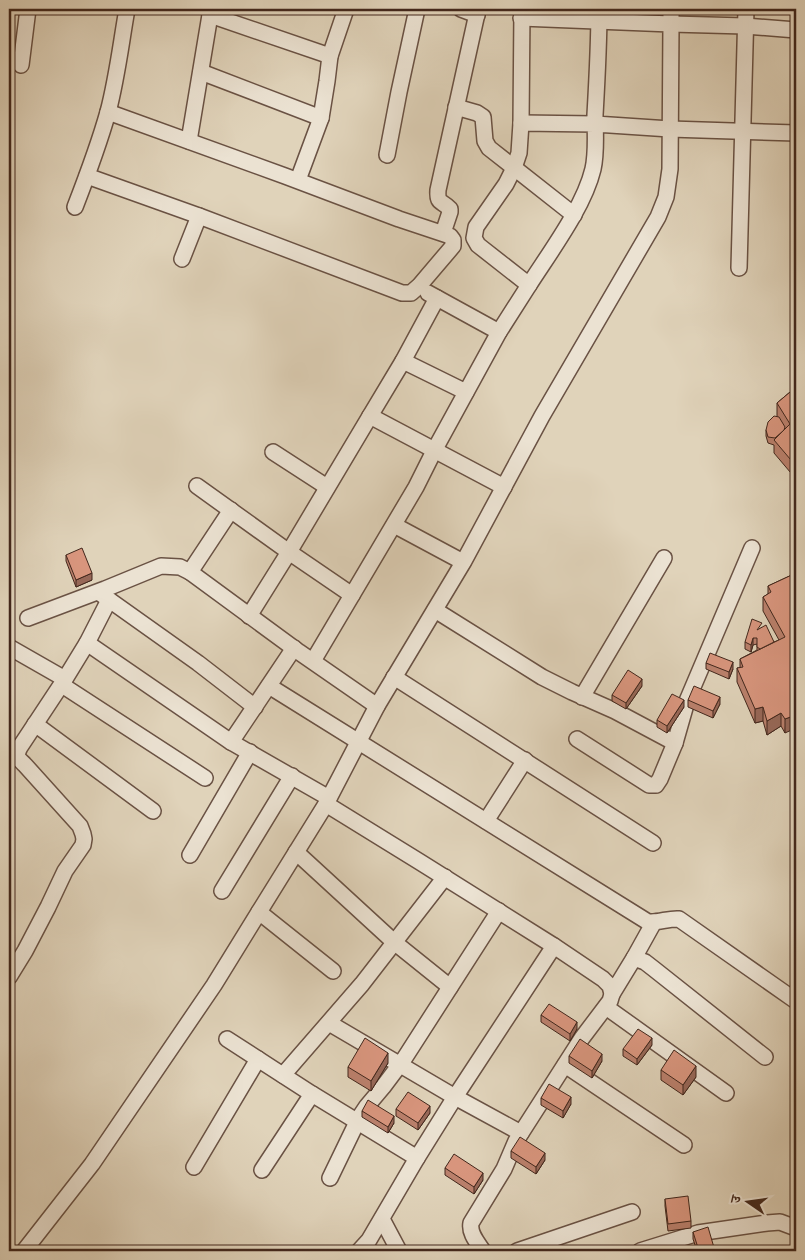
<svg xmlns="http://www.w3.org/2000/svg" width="805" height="1260" font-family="'IM FELL French Canon','Noto Serif Devanagari',serif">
  <rect width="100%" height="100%" fill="#e0d3ba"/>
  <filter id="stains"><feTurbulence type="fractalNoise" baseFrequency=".004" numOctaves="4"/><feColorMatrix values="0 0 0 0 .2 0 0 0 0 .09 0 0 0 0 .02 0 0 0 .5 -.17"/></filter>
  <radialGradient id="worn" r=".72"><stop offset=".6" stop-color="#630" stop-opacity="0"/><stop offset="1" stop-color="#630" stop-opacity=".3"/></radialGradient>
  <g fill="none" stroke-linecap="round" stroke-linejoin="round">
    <g stroke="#6a5244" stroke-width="18">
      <g id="minor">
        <path d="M461,9l16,6"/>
        <path d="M599,9c0,35 -2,71 -4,106 0,18 2,36 -2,54 -9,38 -43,83 -64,116l-51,-40 -4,-7 2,-11 30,-43 8,-16 5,-15 2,-30 74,1 75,5 126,4"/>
        <path d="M671,9v15l74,2 51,4"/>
        <path d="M210,15l120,41"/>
        <path d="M21,65l7,-56"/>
        <path d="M201,72l120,46"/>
        <path d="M456,107l21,6 6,4 2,24 4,7 85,67"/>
        <path d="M108,112l177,64 114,43 51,17 3,4v6l-34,40 -8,7h-9l-203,-77 -17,43"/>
        <path d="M521,123l1,-113"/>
        <path d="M189,141l22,-132"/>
        <path d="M387,155l12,-63 18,-83"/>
        <path d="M87,176l112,40"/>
        <path d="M298,180l23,-62 6,-37 3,-25 16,-47"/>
        <path d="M75,207c12,-31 24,-63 33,-95 9,-34 13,-69 19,-103"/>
        <path d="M443,233l7,-21v-3c-8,-9 -13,-4 -12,-19l40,-181"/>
        <path d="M739,268l7,-259"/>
        <path d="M428,293l71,39"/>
        <path d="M403,361l63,31"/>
        <path d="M370,416l134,71"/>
        <path d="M273,452l54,35"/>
        <path d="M197,486l92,66 63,43"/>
        <path d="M394,525l69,37"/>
        <path d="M190,572l41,-62"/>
        <path d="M101,594l97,69 57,44"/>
        <path d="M435,610l107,67 30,15 43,19 60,32 12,-42 65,-153"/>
        <path d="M249,616l40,-64 81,-136 33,-55 34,-63"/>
        <path d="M28,618l77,-29 56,-23 19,1 10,5 109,80 78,54"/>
        <path d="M87,643l144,99 98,56"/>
        <path d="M9,647l56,32"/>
        <path d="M313,661l103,-174 19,-38 64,-117 30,-47"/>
        <path d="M394,677l259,166"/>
        <path d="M62,685l143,93"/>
        <path d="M269,686l379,236c11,1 21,-4 31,-3l117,82"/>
        <path d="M582,697l82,-139"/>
        <path d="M35,724l118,87"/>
        <path d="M577,739l72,46h7l4,-6 15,-36"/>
        <path d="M231,742l63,-94"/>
        <path d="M326,804l94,58 134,84 49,33 7,7 2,8 -2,7 -28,37 -66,103 -12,28 -33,54c-2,10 6,19 12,28"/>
        <path d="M486,821l39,-61"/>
        <path d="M296,852l98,90 56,45"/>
        <path d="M190,855l60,-103"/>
        <path d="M222,891l70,-115"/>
        <path d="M259,912l74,59"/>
        <path d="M634,958l20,-36"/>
        <path d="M9,977l16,-26 23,-44 17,-36 18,-26 1,-6 -1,-5 -3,-8 -55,-61c-7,-7 -10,-8 -5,-18l45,-68 22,-36 22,-43"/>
        <path d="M612,994l22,-36 11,4 9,7 111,88"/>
        <path d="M606,1007l120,86"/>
        <path d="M329,1023l126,74 66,36"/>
        <path d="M227,1039l85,55 105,64"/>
        <path d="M565,1065l119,80"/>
        <path d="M283,1075l79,-91 83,-107"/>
        <path d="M194,1167l64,-108"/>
        <path d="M262,1170l50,-76"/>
        <path d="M330,1178l29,-60 8,-12 16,-19 21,-28 95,-148"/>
        <path d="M382,1219l17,32"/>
        <path d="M24,1251l68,-87 122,-179 45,-73 67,-108 51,-98 87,-145 78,-145 116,-199 8,-20 4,-28 1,-145 -150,-6"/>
        <path d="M359,1251l10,-11 48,-82 38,-61 99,-151"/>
        <path d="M517,1251l115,-39"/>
        <path d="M640,1251l58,-18 69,-10 13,-1 16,6"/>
      </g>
    </g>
    <use href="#minor" stroke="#ebe2d2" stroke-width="15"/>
  </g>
  <g fill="#ba806c" stroke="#42271c">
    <path d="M796,387v92l-22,-26v-8l-6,-2 -2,-7v-6l11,-13v-14z"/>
    <path d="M66,555l26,25 -16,7 -10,-26z"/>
    <path d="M796,573l-11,160 -4,-7 -14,9 -4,-14 -8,2 -18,-41v-14h3v-9l17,-9v-6l-4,1 -2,7 -6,-3v-7l17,-15 12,15 5,-2 -16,-29v-14l5,-3v-8z"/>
    <path d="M706,663l27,6 -4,10 -23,-10z"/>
    <path d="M642,686l-16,23 -14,-8v-6z"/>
    <path d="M688,700l32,4 -7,14 -25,-11z"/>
    <path d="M684,707l-17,26 -10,-6v-7z"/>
    <path d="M541,1015l36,14 -7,12 -29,-19z"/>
    <path d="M652,1045l-15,20 -14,-9v-7z"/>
    <path d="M569,1056l33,5 -10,17 -23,-15z"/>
    <path d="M388,1063l-17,28 -23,-14v-10z"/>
    <path d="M661,1070l35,7 -13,18 -22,-15z"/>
    <path d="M541,1098l30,6 -8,14 -22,-13z"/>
    <path d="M396,1109l34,4 -12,17 -22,-14z"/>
    <path d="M362,1111l32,12 -6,10 -26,-16z"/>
    <path d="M511,1151l34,9 -9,14 -25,-16z"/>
    <path d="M445,1168l38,12 -9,14 -29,-19z"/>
    <path d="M665,1199l26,22v7l-23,3 -3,-25z"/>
    <path d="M693,1232l22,19h-18l-4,-12z"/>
  </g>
  <g fill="#976858" stroke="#42271c">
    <path d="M92,573v7l-16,7v-7z"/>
    <path d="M753,638v7l-2,7v-7z"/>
    <path d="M733,662v7l-4,10v-7z"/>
    <path d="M642,679v7l-16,23v-6z"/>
    <path d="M720,697v7l-7,14v-7z"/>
    <path d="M684,700v7l-17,26v-7z"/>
    <path d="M763,707v14l-8,2v-14z"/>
    <path d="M781,713v13l-14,9v-14z"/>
    <path d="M796,715v13l-11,5v-14z"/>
    <path d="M577,1022v7l-7,12v-7z"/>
    <path d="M652,1038v7l-15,20v-6z"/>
    <path d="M388,1053v10l-17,28v-10z"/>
    <path d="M602,1054v7l-10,17v-7z"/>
    <path d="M696,1066v11l-13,18v-10z"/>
    <path d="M571,1097v7l-8,14v-7z"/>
    <path d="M430,1106v7l-12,17v-7z"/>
    <path d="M394,1116v7l-6,10v-6z"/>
    <path d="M545,1153v7l-9,14v-7z"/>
    <path d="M483,1173v7l-9,14v-7z"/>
  </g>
  <g fill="#d8957d" stroke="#42271c">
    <path d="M796,387v79l-22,-26 16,-16 -13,-21z"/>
    <path d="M774,416l5,1 6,10 -1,3 -9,8 -7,-1 -2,-7 2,-8z"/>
    <path d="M82,548l10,25 -16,7 -10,-25z"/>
    <path d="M796,573v142l-11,4 -4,-6 -14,8 -4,-14 -8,2 -18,-41 6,-1 -3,-8 45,-22 -22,-40 8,-5 -3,-6z"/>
    <path d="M752,619l10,4 -5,7 9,-5 8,17 -14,7 -3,-2v-9h-4l-2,7 -6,-3z"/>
    <path d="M710,653l23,9 -4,10 -23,-9z"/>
    <path d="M628,670l14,9 -16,24 -14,-8z"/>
    <path d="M694,686l26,11 -7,14 -25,-11z"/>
    <path d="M672,694l12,6 -17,26 -10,-6z"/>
    <path d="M549,1004l28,18 -7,12 -29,-19z"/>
    <path d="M638,1029l14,9 -15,21 -14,-10z"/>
    <path d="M365,1038l23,15 -17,28 -23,-14z"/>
    <path d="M580,1039l22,15 -10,17 -23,-15z"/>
    <path d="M674,1050l22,16 -13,19 -22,-15z"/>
    <path d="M549,1084l22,13 -8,14 -22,-13z"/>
    <path d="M408,1092l22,14 -12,17 -22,-14z"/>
    <path d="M368,1100l26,16 -6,11 -26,-16z"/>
    <path d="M520,1137l25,16 -9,14 -25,-16z"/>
    <path d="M454,1154l29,19 -9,14 -29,-19z"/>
    <path d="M688,1196l3,25 -23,3 -3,-25z"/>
    <path d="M708,1227l7,24h-16l-6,-19z"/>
  </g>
  <rect width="805" height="1260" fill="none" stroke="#e0d3ba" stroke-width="30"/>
  <rect x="10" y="10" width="785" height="1240" fill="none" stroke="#42271c" stroke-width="2.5"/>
  <rect x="15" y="15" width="775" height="1230" fill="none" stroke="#42271c"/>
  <g transform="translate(748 1202) rotate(283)" stroke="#ebe2d2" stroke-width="4" paint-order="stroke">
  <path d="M0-4L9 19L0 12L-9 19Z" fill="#42271c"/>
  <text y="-8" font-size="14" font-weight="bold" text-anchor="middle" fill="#42271c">उ</text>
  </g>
  <rect width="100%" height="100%" filter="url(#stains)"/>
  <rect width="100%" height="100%" fill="url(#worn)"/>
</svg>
